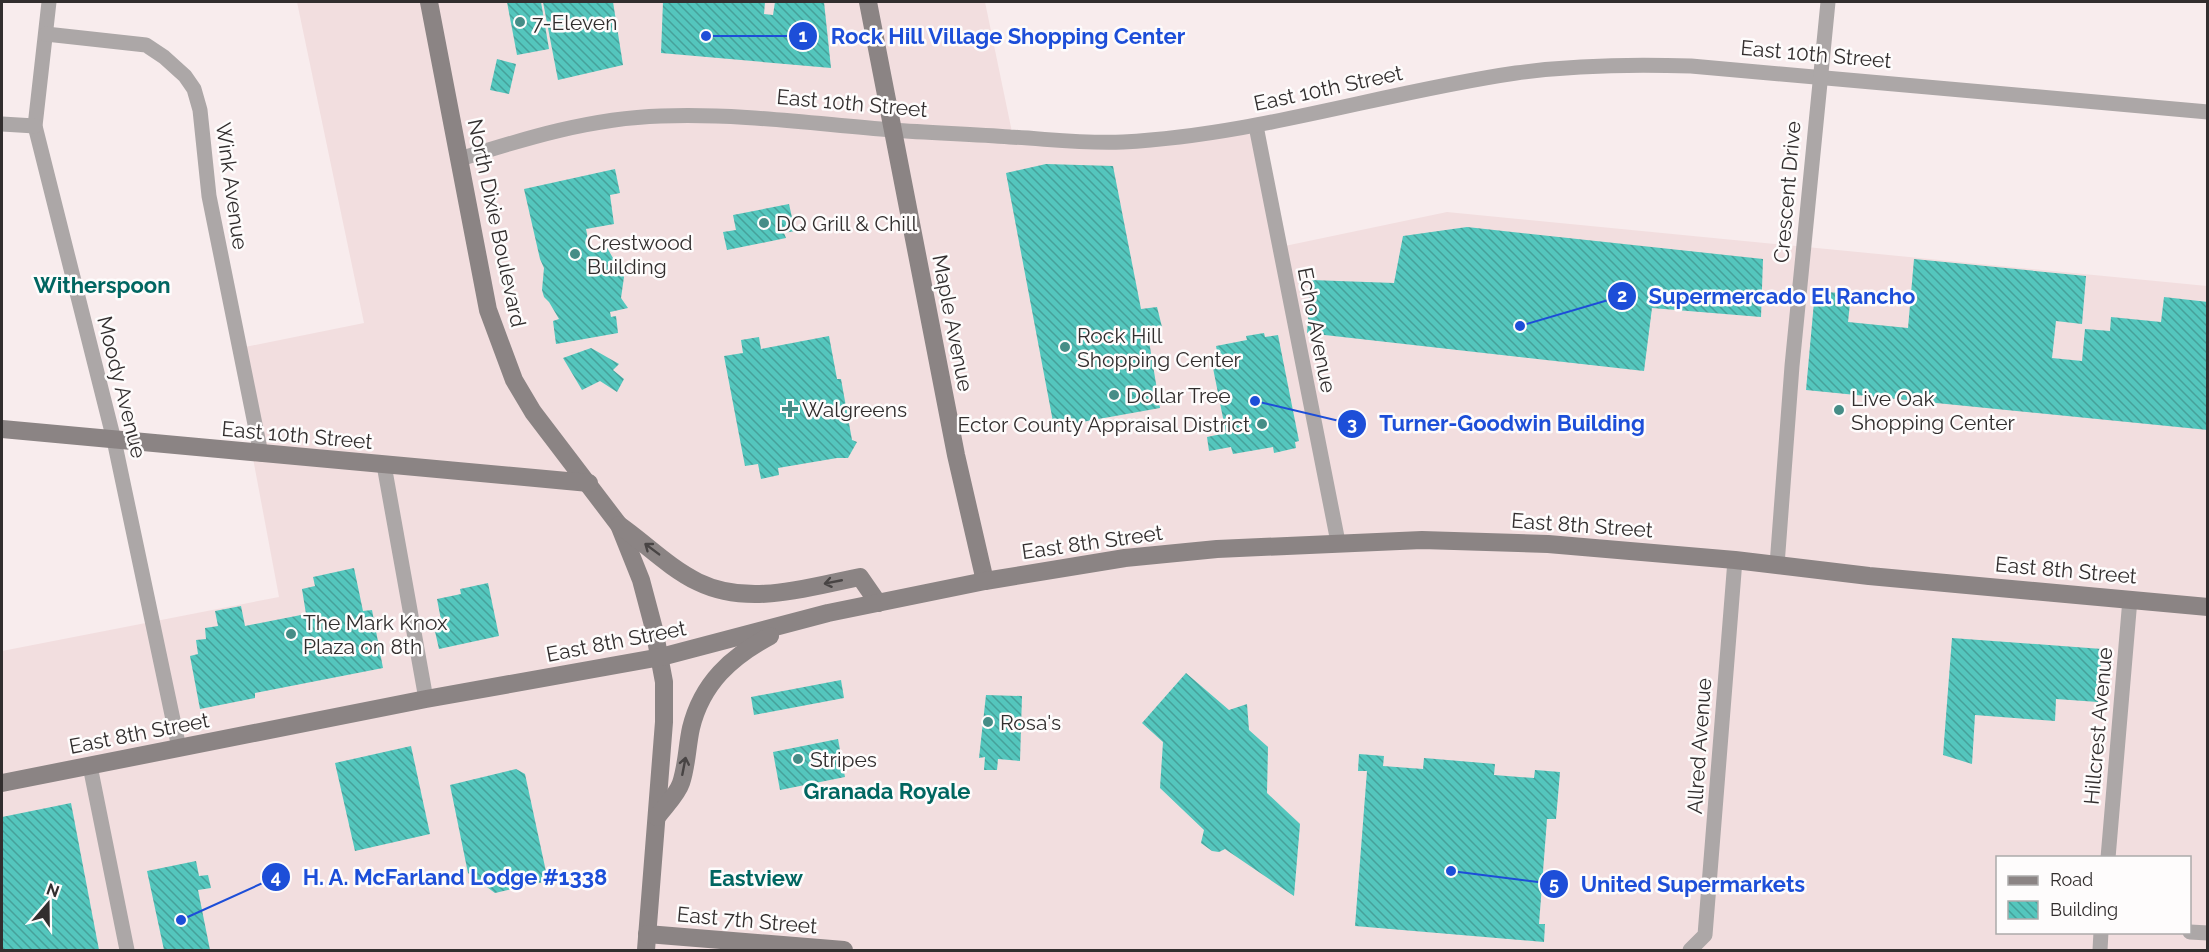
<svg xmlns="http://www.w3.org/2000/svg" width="2209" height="952" font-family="Raleway,sans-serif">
  <defs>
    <pattern id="building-back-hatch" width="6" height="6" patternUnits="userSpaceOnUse" patternTransform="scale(1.5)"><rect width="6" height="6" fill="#54c6bd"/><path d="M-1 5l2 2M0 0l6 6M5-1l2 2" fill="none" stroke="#46a19a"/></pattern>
  </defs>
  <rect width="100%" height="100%" fill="#f8eced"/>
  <path fill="#f2dedf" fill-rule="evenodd" d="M297,2h132l1,2 14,-2h541l28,135 54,4 189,-15 24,121 167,-35 760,74v664h-2205v-299l277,-54 -27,-144 8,1 -20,-106 124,-25zM1998,858h192v74h-192z"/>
  <g fill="url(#building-back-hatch)">
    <path d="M507,2h34l8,47 -32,6z"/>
    <path d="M543,2h70l10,63 -65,15z"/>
    <path d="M663,2h102l-1,12 9,1 2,-13h49l7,66 -170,-15z"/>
    <path d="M497,59l19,5 -7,30 -19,-4z"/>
    <path d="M1046,164l67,2 28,143 16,-2 5,20 -15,2 13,79 -106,19 -48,-254z"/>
    <path d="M615,169l5,24 -10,2 4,29 -28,5 4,20 16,-3 18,31 -3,21 7,10 -18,4 1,5 5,-1 2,17 -62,11 -3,-23 6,-2 -10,-17 -5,-5 -2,-7 2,-22 -4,-9 -16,-70z"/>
    <path d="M789,204l6,27 -11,2 2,5 -59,12 -4,-18 13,-2 -3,-15z"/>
    <path d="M1467,227l296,32 -2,58 -109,-9 -8,63 -337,-38 4,-53 83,3 9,-47z"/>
    <path d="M1914,259l172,17 -4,48 -26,-3 -4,37 30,3 3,-32 25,2 1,-14 50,5 3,-25 44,5v128l-402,-40 9,-99 36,3 -3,28 60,6z"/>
    <path d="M1264,333l1,4 13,-2 21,106 -4,1 1,6 -22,5 -1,-6 -40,7 -2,-7 -22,4 -2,-14 19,-4 -13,-65 7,-1 -4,-21 31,-6 -1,-4z"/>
    <path d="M829,336l8,43h4l11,61 5,2 -9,16h-11l-59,10 1,7 -18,4 -3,-15 -13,2 -21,-110 19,-3 -2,-13 18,-3 2,12z"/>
    <path d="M591,348l28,16 -6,6 11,9 -7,13 -17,-11 -18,9 -19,-32z"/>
    <path d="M354,568l9,43 9,-1 11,58 -128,25v5l-55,11 -10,-53 8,-2 -2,-14 10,-1 -1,-11 13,-2 -3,-15 26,-5 4,20 61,-12 -4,-25 13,-3 -2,-9z"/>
    <path d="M488,583l11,53 -60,13 -5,-22 8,-2 -5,-26 24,-5 -1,-5z"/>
    <path d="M1952,638l150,11 -4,53 -42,-3 -1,22 -80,-6 -3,49 -29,-9z"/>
    <path d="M1186,673l43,37 18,-6 2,26 19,17 -1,46 33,31 -6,72 -69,-47 -6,3 -7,-1 -11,-8 3,-13 -44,-42 3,-46 -21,-19z"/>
    <path d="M841,680l3,18 -90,17 -3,-18z"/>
    <path d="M986,695l36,1 -2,65 -22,-2 -1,11h-13l1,-13 -6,1z"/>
    <path d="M838,739l7,38 -65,13 -7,-38z"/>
    <path d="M411,746l19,88 -75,17 -20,-88z"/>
    <path d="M1359,754l25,2 -1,10 40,3 1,-11 71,6 -1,11 40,3 1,-8 25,2 -4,47h-9l-8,105h6l-1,18 -189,-16 12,-155h-9z"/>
    <path d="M516,769l9,5 23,107 -53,12 -27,-20 -18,-88z"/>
    <path d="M71,803l28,147h-97v-133z"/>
    <path d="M196,861l3,15 9,-1 3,13 -13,2 12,60h-46l-17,-79z"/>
  </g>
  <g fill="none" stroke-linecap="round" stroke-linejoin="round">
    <g stroke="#aca7a7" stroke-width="15">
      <path d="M49,2l-14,124 79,314 65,308"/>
      <path d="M46,34l100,11 18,12 21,19 9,13 6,21 9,86 52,258"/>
      <path d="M2,124l33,2"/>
      <path d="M1256,126l82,416"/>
      <path d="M460,159c66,-21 132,-41 201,-43 78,-3 154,8 231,14 39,3 79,4 118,7 38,2 75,7 113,5 134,-7 261,-50 393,-69 58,-8 116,-9 175,-7l517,46"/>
      <path d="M384,465l42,234"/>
      <path d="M1777,565l15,-199 36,-364"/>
      <path d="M90,766l37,184"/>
      <path d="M2108,858l22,-259"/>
      <path d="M2190,932l18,1"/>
      <path d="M1690,950l15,-15 30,-375"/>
      <path d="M2100,950l1,-18"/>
    </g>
    <g stroke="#8b8484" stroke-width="18">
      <path d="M429,2l59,308 26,70 19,32 86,113 22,55 13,49 10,53v40l-18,228"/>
      <path d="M868,2l88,453 29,126"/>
      <path d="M2,429l587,54"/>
      <path d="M619,525c26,18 50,43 79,57 51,25 110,5 162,-5l18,26"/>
      <path d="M2,783l424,-84 235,-42 167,-44 157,-32 140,-23 92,-9 205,-9 126,4 187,16 134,16 339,31"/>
      <path d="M657,817c8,-11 20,-22 24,-34 6,-18 6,-37 10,-55 11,-45 40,-71 79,-92"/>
      <path d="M647,934l197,16"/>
    </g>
  </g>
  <defs><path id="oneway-shaft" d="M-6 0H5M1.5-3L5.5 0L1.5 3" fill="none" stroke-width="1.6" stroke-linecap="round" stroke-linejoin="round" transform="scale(1.5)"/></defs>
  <g stroke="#484444">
    <use href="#oneway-shaft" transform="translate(652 549) rotate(-143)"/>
    <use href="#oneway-shaft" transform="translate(833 582) rotate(169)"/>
    <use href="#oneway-shaft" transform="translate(684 766) rotate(-79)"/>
  </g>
  <g fill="#468d87" stroke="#fefcfc" stroke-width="2">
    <circle cx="520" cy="22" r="6"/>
    <circle cx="764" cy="223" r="6"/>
    <circle cx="575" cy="254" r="6"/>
    <circle cx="1065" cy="347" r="6"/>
    <circle cx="1114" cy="395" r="6"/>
    <path d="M787 400h6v6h6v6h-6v6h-6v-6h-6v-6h6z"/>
    <circle cx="1839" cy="410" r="6"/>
    <circle cx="1262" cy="424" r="6"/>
    <circle cx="291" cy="634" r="6"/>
    <circle cx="988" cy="722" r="6"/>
    <circle cx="798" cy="759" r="6"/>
  </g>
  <g text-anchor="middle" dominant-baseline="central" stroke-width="5" stroke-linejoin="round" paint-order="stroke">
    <g font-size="21" fill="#322e2e" stroke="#fefcfc" text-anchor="start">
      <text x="532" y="22">7-Eleven</text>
      <text x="776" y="223">DQ Grill &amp; Chill</text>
      <text x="587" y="242">Crestwood<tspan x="587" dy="24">Building</tspan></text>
      <text x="1077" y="335">Rock Hill<tspan x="1077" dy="24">Shopping Center</tspan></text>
      <text x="1126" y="395">Dollar Tree</text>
      <text x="1851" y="398">Live Oak<tspan x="1851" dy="24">Shopping Center</tspan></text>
      <text x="802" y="409">Walgreens</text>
      <text x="1250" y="424" text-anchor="end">Ector County Appraisal District</text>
      <text x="303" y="622">The Mark Knox<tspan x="303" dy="24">Plaza on 8th</tspan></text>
      <text x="1000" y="722">Rosa's</text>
      <text x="810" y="759">Stripes</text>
    </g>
    <g font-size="21" fill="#322e2e" stroke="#fefcfc">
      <text transform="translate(1816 54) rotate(5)">East 10th Street</text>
      <text transform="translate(1328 88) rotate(-12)">East 10th Street</text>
      <text transform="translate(852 103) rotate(5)">East 10th Street</text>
      <text transform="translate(232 186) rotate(82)">Wink Avenue</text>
      <text transform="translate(1787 192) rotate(-85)">Crescent Drive</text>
      <text transform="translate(497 223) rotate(78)">North Dixie Boulevard</text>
      <text transform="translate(953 323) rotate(79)">Maple Avenue</text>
      <text transform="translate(1317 330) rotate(79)">Echo Avenue</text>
      <text transform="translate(122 387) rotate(76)">Moody Avenue</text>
      <text transform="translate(297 435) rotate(5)">East 10th Street</text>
      <text transform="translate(1582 525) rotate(4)">East 8th Street</text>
      <text transform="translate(1092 542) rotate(-8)">East 8th Street</text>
      <text transform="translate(2066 570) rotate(5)">East 8th Street</text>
      <text transform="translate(616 641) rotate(-11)">East 8th Street</text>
      <text transform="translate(2098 726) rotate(-85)">Hillcrest Avenue</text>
      <text transform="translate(139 733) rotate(-11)">East 8th Street</text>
      <text transform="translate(1699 746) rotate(-86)">Allred Avenue</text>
      <text transform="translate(747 920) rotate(5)">East 7th Street</text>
    </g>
    <g font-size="22" font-weight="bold" fill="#006661" stroke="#fefcfc">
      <text x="102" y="285">Witherspoon</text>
      <text x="887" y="791">Granada Royale</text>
      <text x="756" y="878">Eastview</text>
    </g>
  </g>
  <path fill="none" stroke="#1d4ed8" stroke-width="2" d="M706 36L803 36M1520 326L1622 296M1255 401L1352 424M181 920L276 877M1451 871L1554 884"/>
  <g fill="#1d4ed8" stroke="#fefcfc" stroke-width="2">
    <circle cx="706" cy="36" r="6"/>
    <circle cx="1520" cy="326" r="6"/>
    <circle cx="1255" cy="401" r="6"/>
    <circle cx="181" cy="920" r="6"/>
    <circle cx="1451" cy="871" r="6"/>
    <circle cx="803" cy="36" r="15"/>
    <circle cx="1622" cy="296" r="15"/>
    <circle cx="1352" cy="424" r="15"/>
    <circle cx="276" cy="877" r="15"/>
    <circle cx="1554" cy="884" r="15"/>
  </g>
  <g font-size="18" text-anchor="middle" font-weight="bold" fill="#fff">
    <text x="803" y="42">1</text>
    <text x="1622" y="302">2</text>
    <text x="1352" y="430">3</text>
    <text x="276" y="883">4</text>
    <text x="1554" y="890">5</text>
  </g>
  <g font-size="22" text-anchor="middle" font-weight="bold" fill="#1d4ed8" stroke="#fefcfc" stroke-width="5" stroke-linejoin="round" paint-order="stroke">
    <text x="1008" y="44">Rock Hill Village Shopping Center</text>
    <text x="1782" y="304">Supermercado El Rancho</text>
    <text x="1512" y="431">Turner-Goodwin Building</text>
    <text x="455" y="885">H. A. McFarland Lodge #1338</text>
    <text x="1693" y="892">United Supermarkets</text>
  </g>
  <rect width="2209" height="952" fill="none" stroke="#322e2e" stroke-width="6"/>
  <rect x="1996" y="856" width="195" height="78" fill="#fefcfc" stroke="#acaaaa" stroke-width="1.5"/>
  <rect x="2008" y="876" width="30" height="9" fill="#8b8484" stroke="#acaaaa" stroke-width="1.5"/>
  <text x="2050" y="886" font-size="18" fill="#322e2e">Road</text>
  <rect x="2008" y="901" width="30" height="18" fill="url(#building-back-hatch)" stroke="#acaaaa" stroke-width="1.5"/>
  <text x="2050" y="916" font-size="18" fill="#322e2e">Building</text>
  <g transform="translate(48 904) rotate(20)" stroke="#fefcfc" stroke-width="4.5" paint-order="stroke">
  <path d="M0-4.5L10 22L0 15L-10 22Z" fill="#322e2e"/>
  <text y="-9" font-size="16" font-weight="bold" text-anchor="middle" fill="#322e2e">N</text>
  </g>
</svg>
